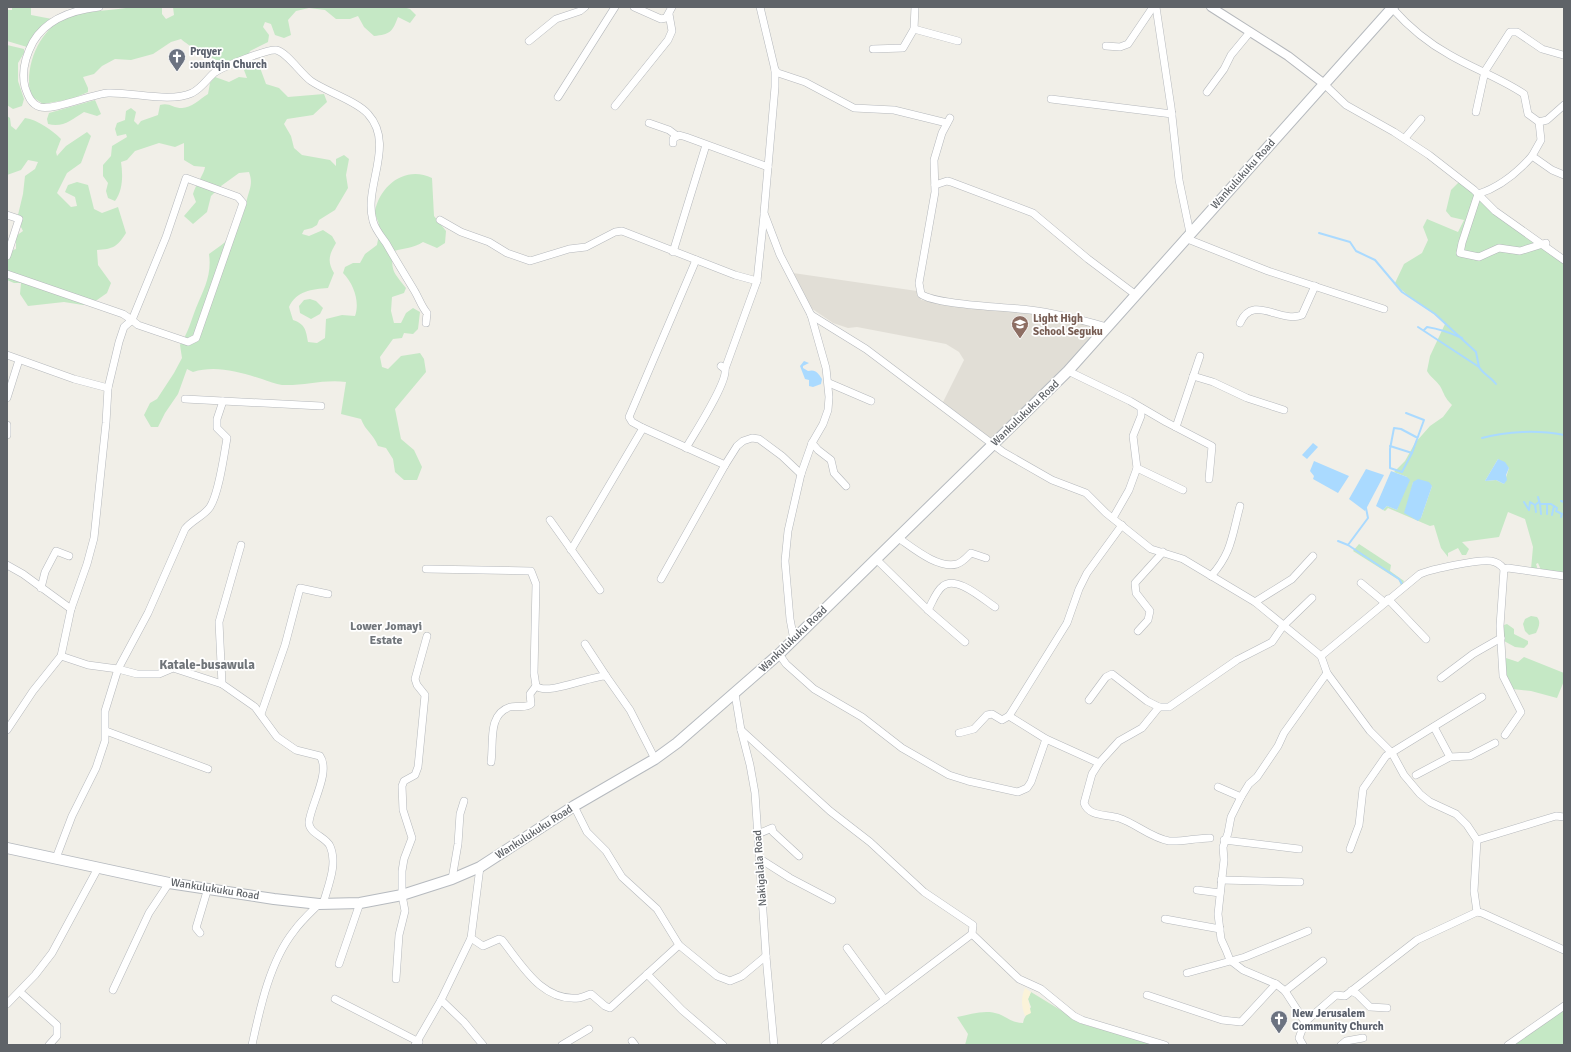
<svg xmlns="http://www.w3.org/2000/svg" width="1571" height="1052" font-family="Signika,sans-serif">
  <rect width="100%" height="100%" fill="#f1efe8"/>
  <path fill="#e1ded6" d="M793,273l124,18 4,9 109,12 68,14v4l-37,42 -69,67 -49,-37 21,-42 -5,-8 -13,-8 -89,-17 -9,1 -15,-5 -25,-17z"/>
  <g fill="#c5e8c5" fill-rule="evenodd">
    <path d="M12,7h19v8l21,4 -10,6 -15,22 -20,-6v-31h5z"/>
    <path d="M132,7h30v7l4,5 8,-4 -1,-8h230l7,2 6,6 -6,8 -12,-6c-6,16 -8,17 -24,19l-10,-9 -6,-11 -8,3h-14l-11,-9 -16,-2 -13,3 -8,9 3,15 -7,3 -9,-3 -4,-11 -6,-2 -2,5 6,8 -1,7 -18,9 -4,10c-7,0 -14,1 -22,1 -8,0 -37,-17 -43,-23l-10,3 -18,12 -22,6 -16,-1 -13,7 -8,8 -11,3 5,11v4l-16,7 -29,5 -12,-8c-8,-29 9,-70 39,-80 21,-6 41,-5 62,-9z"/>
    <path d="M7,45l17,4v4l-6,10v18l6,18 -2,7 -9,3 -6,-4z"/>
    <path d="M250,62l9,3 7,19 13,4 9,9 36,-3 3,8 -14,13 -26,4 -3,5 7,12 3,12 8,7 28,5 6,6v-7l8,-4 5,4 -3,16 2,13 -13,22 -16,10 -2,5 -5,3 -8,2 -2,4 7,2 14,-6 9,6 4,7c-7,12 -9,18 -2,30l-6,15c-16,1 -32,3 -39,19l4,13c12,4 13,10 15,22l9,1 8,-5 1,-19 16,-4 13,1c5,-14 -1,-32 -12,-43l2,-6 8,-4h7l5,-9 12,-9c1,-6 3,-13 2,-19 0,-5 -4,-9 -4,-15 5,-26 31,-46 57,-33l2,38 12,15 -1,12 -8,5 -14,-6c-9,6 -19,6 -29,9 -5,19 1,23 12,37l-2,5 -12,4 -1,14 3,12h7l5,-10 7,-5 7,4 -2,17 -5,5 -9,-1 -2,5 -9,1 -13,18 2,10 6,2 13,-13 19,-3 4,6 2,13 -31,37 6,30 13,11 8,17 -5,13h-13l-9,-8 -2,-13 -7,-11 -8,-2c-5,-13 -12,-14 -17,-27l-20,-5 5,-32c-22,-3 -42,4 -64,3 -6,-1 -14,-4 -20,-6 -23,-7 -46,-14 -69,-7l-6,-3 -9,25 -13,19 -7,14h-7l-7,-12 6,-12 7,-4 17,-26 8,-15 -2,-13c8,-12 11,-24 16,-37 8,-19 16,-33 13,-54 26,-18 31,-24 38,-55 3,-11 6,-16 2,-27l-10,1 -18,13 -10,10 -4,16 -14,12 -9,-8 12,-14 -3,-8c2,-8 12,-22 12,-27l-11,-1 -10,-6v-17l-9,4 -16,-4 -24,8 -8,9 -6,2c2,13 2,28 -6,39l-7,-3 -2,-7 2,-8 -5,-7v-11l8,-9 1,-10 15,-9 -1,-3 -9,2 -2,-7 2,-6 8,-3 1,-9 5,-3 5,4 -2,9 4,4 3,-4 17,-6 2,-10c9,-3 13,3 22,3 9,0 18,-9 26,-14l2,-11 5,-6 14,5 10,-5 8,1 -3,-8 2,-5z"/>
    <path d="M95,100l6,14 -4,2 -13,-4c-13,8 -21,16 -36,12l-1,-5 2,-6z"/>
    <path d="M7,116l3,2 1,8 5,4 9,-12c13,2 27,12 36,21l-5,13 1,4 9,-10 21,-14 4,4 -10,27 -14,10 -10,20 14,14 6,-1 -2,-9 -10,-5 3,-7 9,-3 11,3 6,24 8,4 16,-6 8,26c-9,14 -13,16 -29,17l1,15 13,18 -4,10 -10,7 -14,5 -19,-3 -36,4 -8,-12 1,-11h-7l-7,-3v-28l9,-3v-13l7,-5 -6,-12 6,-25 2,-18 10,-7 3,-7 -10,-2 -7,10 -14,5z"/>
    <path d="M1459,182l105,79v313l-23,-4 -3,-7 -2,1 2,6 -7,-1 2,-22 -8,-28 -17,-7 -9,25 -37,5 7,7 -3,6h-4l-4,-7 -10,5v4l-7,-9 -7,-23 -4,1 -42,-18 -3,3 -2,-1 4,-4 10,4 10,-33 -13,-5 11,-11 10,-18 15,-17 13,-9 9,-12c-8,-8 -7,-10 -12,-19 -4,-6 -10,-9 -13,-15l3,-15 15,-32c-15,-16 -36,-24 -50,-41l9,-19 18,-11 6,-13 -5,-13 4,-8 31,13 6,-12 -13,-3 -5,-6 5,-21zM1498,459l11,9 -5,16 -8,-4 -11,1zM1413,482l19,4 -11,32 -9,-30z"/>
    <path d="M310,299l6,2 7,7 -3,6 -9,5 -11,-6 -1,-7 5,-6z"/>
    <path d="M1359,544l32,21 -1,6 14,10 -3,5 -2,-6 -46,-29z"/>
    <path d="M1531,616l6,1c4,5 2,10 -1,16l-7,2 -4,-4 -2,-7 2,-5z"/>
    <path d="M1507,624l7,5v5l14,7v3l-4,4 -9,-1 -11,-6v-16z"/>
    <path d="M1503,657l15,5 6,-5 40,16v8l-7,17 -26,-7 -19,-2 -6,-10z"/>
    <path d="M1031,992l54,33 75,20h-195l3,-11 -11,-17c14,-3 29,-8 42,-3 9,4 14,9 24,9l1,-4 7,-12 -3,-8z"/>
    <path d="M1564,1010v35h-51z"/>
  </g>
  <path fill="#fbf3d9" d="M1025,988l6,4 -3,7 3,14 -6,3c-4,-10 -4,-19 0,-28z"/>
  <g fill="#aadaff">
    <path d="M804,361l5,2 -6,3v2l5,3c8,-2 10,2 14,8l-1,5 -8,3 -4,-1v-6l-4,-1 -5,-13z"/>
    <path d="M1313,443l5,4 -11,12 -5,-4z"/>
    <path d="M1498,459l7,3 4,6 -3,7 1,5 -3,4 -8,-4 -11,1z"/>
    <path d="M1314,461l35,15 -11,17 -25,-14 1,-3 -4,-5z"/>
    <path d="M1366,469l18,6 -19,36 -16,-12z"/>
    <path d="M1391,471l16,6 3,3 -13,30 -10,-4 -4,4 -7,-4z"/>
    <path d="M1418,479l11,3 3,4 -11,32 -3,3 -14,-8 9,-31z"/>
  </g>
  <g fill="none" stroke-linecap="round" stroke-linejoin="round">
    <g stroke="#aadaff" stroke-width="2">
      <path d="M1319,233l31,9 6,9 19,9 27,32 33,22 41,38 3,15"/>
      <path d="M1418,327l61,40c4,7 12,10 17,17"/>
      <path d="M1424,330l3,-3c13,2 24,6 35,11"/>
      <path d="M1406,413l18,7 -12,33 -10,19 -12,-4v-19l4,-21 7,1 15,8"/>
      <path d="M1482,438c25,-7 56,-8 82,-3"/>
      <path d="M1390,446l22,7"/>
      <path d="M1538,497l2,7h11l6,4 -1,3 6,3 -1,3"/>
      <path d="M1561,501l3,1"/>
      <path d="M1524,502l5,8 1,-8 5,3 4,-3"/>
      <path d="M1540,504l1,10"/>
      <path d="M1535,505l1,7"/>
      <path d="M1366,508l2,10 -20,27 51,34 3,5"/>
      <path d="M1547,514v-9"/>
      <path d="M1552,515l2,-9"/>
      <path d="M1338,541l10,4"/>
    </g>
    <g stroke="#b5b8bc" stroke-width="8">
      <g id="minor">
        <path d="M99,7c-26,3 -52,11 -66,35 -8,15 -12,29 -8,45 3,9 6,17 15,20 13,4 52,-13 68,-14 26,-1 61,10 84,0 10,-5 15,-14 22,-20 8,-6 53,-24 62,-23 11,2 25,24 35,31 16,11 46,20 57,33 28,31 -5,72 5,107 2,8 8,15 13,22 9,16 19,32 28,47 5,8 7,16 13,23l-1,10"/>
        <path d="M634,7l27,12 5,-1 6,-11"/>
        <path d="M760,7l15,63v17l-11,126 16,42 31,60 15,53 3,29 -1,13 -5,14 -11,19 -11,31 -13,57 -3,30 5,58 4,21"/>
        <path d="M1156,7l15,100 8,73 11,53"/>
        <path d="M1392,8c16,18 36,35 58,47 24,14 50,23 74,39l4,20 11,8 8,-2 17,-15"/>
        <path d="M914,29l44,12"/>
        <path d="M529,41l27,-22 24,-8 5,-4"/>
        <path d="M1106,46l14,1 8,-3 25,-37"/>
        <path d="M873,49l30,-1 11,-19 1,-22"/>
        <path d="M775,70l3,3 27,9 49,26 40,2 53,13"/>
        <path d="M1323,83l23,22 48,27 35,23 45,35 21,21 69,49"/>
        <path d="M1207,92l17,-23 7,-14 19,-23"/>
        <path d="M558,97l57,-90"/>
        <path d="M1051,99l121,15"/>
        <path d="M615,106l53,-66 4,-9 -3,-17"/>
        <path d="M1476,112l9,-41 25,-39h7l25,17 21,6"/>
        <path d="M950,118l-8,15 -8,27 1,32 -16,91 2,11c14,11 87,13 109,16 26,3 52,10 77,17"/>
        <path d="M1539,122l2,18 -9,16 20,14 12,5"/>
        <path d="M649,123l20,7 8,6"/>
        <path d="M1405,138l16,-19"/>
        <path d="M673,143v-4l6,-4 7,2 82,30"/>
        <path d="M1532,156c-15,17 -32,31 -54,38l-16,49 -2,10 19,4 20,-9 21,3 26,-8"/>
        <path d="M186,178l52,19 5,6 -47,135 -8,4 -50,-17 -6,-5 34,-83z"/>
        <path d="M935,185l12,-4 4,1 82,31 55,46 48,36"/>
        <path d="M7,215l12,4 -12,37"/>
        <path d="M440,220l21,12 28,10 18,11 23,8 39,-12 17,-2 29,-15 7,-1 113,44 22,6 7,-66"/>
        <path d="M1185,238l83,33 116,38"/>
        <path d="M673,252l33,-107"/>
        <path d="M696,260l-67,157 3,5 11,6 82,37"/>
        <path d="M7,274l116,40 9,6 -8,7 -5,15 -11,46 -2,35 -12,115 -7,26 -16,45 -10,47 -28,35 -26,39"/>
        <path d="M811,315l55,34 137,103 49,28 34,13 20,20 45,36 32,10 72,43 66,54 6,17 43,58 22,22 12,22 16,19 10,8 26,12 11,11 10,15 -3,51 3,21"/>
        <path d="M1240,323c13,-30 40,1 62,-8l13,-29"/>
        <path d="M7,355l67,24 34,9"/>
        <path d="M725,369l32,-88"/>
        <path d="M1068,371l62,30 36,21 46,24 -3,33"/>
        <path d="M1193,376l20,6 34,16 37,12"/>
        <path d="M829,383l42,18"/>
        <path d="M7,398l12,-38"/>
        <path d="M185,399l136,7"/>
        <path d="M7,425v10"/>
        <path d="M1176,427l24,-71"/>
        <path d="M812,443l6,7 13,10 3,13 12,13"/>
        <path d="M686,448c8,-14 42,-66 39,-79l-4,-3"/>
        <path d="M1137,468l46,22"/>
        <path d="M1113,518l16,-28 8,-22 -4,-32 8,-20v-8"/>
        <path d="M550,520l50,70"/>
        <path d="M897,537c15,10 40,32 60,27 6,-2 10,-7 14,-11l15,5"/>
        <path d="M241,545l-22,77 3,62 33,23 22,30 19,13 24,6c11,16 -9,48 -11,66 -1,11 17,15 21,24 8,18 -2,40 -7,58"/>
        <path d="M571,550l72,-122"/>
        <path d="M876,559l52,51 37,32"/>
        <path d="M7,565l16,9 48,35"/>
        <path d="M426,569l105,2 5,13 -2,89 2,13c11,10 54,-10 70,-10l24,34 25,49"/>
        <path d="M1504,569l-4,57 3,50 18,36 -16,23"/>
        <path d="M1211,576c21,-23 21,-41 29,-70"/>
        <path d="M661,579l64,-114 12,-19 6,-5 9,-3 7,1 23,17 19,18"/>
        <path d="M1361,583l23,19"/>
        <path d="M41,588l4,-16 11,-21 13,5"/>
        <path d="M1388,599l38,40"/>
        <path d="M1255,602l37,-23 21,-23"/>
        <path d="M928,610c4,-7 8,-19 15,-24 13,-11 40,13 52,21"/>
        <path d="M1138,631l10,-11 2,-9 -14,-18 -1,-10 28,-31"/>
        <path d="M585,644l21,32"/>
        <path d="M779,654l7,10 28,25 48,28 40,31 47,27 19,6 50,11 9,-4 4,-6 15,-43"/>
        <path d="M61,656l27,9 30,4 19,5h22l14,-6 49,16"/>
        <path d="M1321,656l99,-82c12,-5 59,-15 71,-13 6,1 10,4 13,8l4,-1 56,8"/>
        <path d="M1441,678l32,-24 28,-16"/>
        <path d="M735,694l6,36 9,35 5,28 11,163 8,89"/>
        <path d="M1159,707h10l68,-47 35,-18 11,-16 29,-28"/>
        <path d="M261,714l24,-69 15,-57 28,6"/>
        <path d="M1009,716l37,23 53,24 20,-22 23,-13 17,-21 -12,-6 -35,-27 -6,3 -17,23"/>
        <path d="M1434,727l16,30 20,-1 25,-13"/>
        <path d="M741,730l89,81 40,31 54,50 49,33 -1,9 47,45 22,10 33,27 8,4 83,25"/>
        <path d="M106,731l102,38"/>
        <path d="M959,733l15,-4 13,-14 5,-1 10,6 7,-4 58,-93 12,-34 8,-16 35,-48"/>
        <path d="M491,762c3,-18 -4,-48 19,-55 7,-2 15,2 21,-3l-1,-10 6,-8"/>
        <path d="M1099,763l-7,11 -8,29c5,14 22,11 35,15 16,5 32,20 50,23 14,1 27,-3 41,-3"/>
        <path d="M1416,775l34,-18"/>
        <path d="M1218,787l23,10"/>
        <path d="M574,806l13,26 19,19 16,26 35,32 22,36 38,31 13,5 12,-5 24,-20"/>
        <path d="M758,834l14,-6 1,4 26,24"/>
        <path d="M1224,840l75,9"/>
        <path d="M1477,840l79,-24 8,1"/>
        <path d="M1350,849l9,-24 4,-36 23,-33 96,-59"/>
        <path d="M56,858l16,-42 24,-48 9,-27v-30l13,-42 30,-56 37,-84c7,-9 19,-13 25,-22 9,-14 14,-52 17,-69l-10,-10v-9l6,-18"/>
        <path d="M760,859l30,19 42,22"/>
        <path d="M480,867l-9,71 -30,62 23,22 19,23"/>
        <path d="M452,879l6,-35 2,-30 4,-13"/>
        <path d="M1221,880l79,2"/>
        <path d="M1197,890l23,3"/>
        <path d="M1165,919l55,10"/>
        <path d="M200,933l-4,-5 12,-40"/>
        <path d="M471,938l12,8 16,-7 3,1c20,25 40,62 77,58 5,-1 8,-3 12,-4l14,12 5,2 69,-63"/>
        <path d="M847,948l38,52"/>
        <path d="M339,964l21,-61"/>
        <path d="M1187,973l58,-16 63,-26"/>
        <path d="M647,974l35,36 41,35"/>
        <path d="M396,979l3,-44 6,-24 -3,-16v-24l2,-12 8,-21 -9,-28 -1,-24 2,-5 11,-6 3,-8 7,-72 -8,-10 -2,-6 12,-43"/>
        <path d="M113,990l36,-77 20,-30"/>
        <path d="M1285,991l38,-30"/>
        <path d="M1351,991l6,3 13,13 17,1"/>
        <path d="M20,992l37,33v11l-8,9"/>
        <path d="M1147,995l75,25 19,2 35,-38"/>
        <path d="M335,999l84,43"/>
        <path d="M7,1004l28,-29 17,-22 46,-85"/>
        <path d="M1305,1022l31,-27 9,1 72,-56 60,-28 5,1 82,37"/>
        <path d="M632,1041l3,4"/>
        <path d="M252,1045c8,-37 18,-84 42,-114 7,-10 17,-19 25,-27"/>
        <path d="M415,1045l26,-45"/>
        <path d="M562,1045l27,-16"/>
        <path d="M825,1045l147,-111"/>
        <path d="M1303,1045l-4,-7 6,-16 -20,-31 -9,-7 -33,-14 -13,-10 -4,-10 -5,-11 -3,-25 6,-54 -1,-13 5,-14 3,-16 10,-20 8,-13 8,-7 21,-31 6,-13 43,-60"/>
        <path d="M1341,1045l5,-4 17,-3"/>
        <path d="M1508,1045l56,-39"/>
      </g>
    </g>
    <g stroke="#b5b8bc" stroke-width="10">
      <path id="tertiary" d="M1211,7l77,49 35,27"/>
    </g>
    <g stroke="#b6babf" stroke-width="12">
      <path id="secondary" d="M7,848l162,35 105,16 45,5 41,-1 42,-8 50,-16 28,-12 94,-61 81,-47 22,-16 102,-89 289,-283 325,-364"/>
    </g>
    <use href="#minor" stroke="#fff" stroke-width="7"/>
    <use href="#tertiary" stroke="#fff" stroke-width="8"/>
    <use href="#secondary" stroke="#fff" stroke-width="10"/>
  </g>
  <defs>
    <g id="church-pin" transform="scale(0.9)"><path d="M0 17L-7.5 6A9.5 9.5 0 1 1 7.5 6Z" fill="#6b7280" stroke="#fff"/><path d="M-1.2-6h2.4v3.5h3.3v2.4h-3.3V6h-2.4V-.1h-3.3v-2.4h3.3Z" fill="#fff"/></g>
    <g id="school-pin" transform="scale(0.9)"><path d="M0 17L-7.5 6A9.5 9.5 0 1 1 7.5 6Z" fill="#8d6e63" stroke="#fff"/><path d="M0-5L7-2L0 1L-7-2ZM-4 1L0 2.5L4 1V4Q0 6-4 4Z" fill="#fff"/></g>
  </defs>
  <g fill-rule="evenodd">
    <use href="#church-pin" x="177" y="57"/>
    <use href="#school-pin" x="1020" y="324"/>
    <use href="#church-pin" x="1279" y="1019"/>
  </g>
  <g text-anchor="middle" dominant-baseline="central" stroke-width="3.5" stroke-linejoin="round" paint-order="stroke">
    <g font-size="11" font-weight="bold" fill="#5b616d" stroke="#fff" text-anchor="start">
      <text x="190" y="51">Prqyer<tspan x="190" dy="13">:ountqin Church</tspan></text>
      <text x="1292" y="1013">New Jerusalem<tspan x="1292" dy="13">Community Church</tspan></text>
    </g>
    <g font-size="11" fill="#5f6368" stroke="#fff">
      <text transform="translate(1243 174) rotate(-48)">Wankulukuku Road</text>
      <text transform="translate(1025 413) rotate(-44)">Wankulukuku Road</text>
      <text transform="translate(793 639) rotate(-44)">Wankulukuku Road</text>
      <text transform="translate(534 832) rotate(-33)">Wankulukuku Road</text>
      <text transform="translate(760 868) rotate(-94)">Nakigalala Road</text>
      <text transform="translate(215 889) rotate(9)">Wankulukuku Road</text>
    </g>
    <g font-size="11" font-weight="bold" fill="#785e54" stroke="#fff" text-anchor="start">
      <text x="1033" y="318">Light High<tspan x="1033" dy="13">School Seguku</tspan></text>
    </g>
    <g font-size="12" font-weight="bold" fill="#70757a" stroke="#fff">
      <text x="386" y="626">Lower Jomayi<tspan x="386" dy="14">Estate</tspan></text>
    </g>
    <g font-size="13" font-weight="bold" fill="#70757a" stroke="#fff">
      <text x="207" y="665">Katale-busawula</text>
    </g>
  </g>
  <rect width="1571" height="1052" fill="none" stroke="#5f6368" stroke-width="16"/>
</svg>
